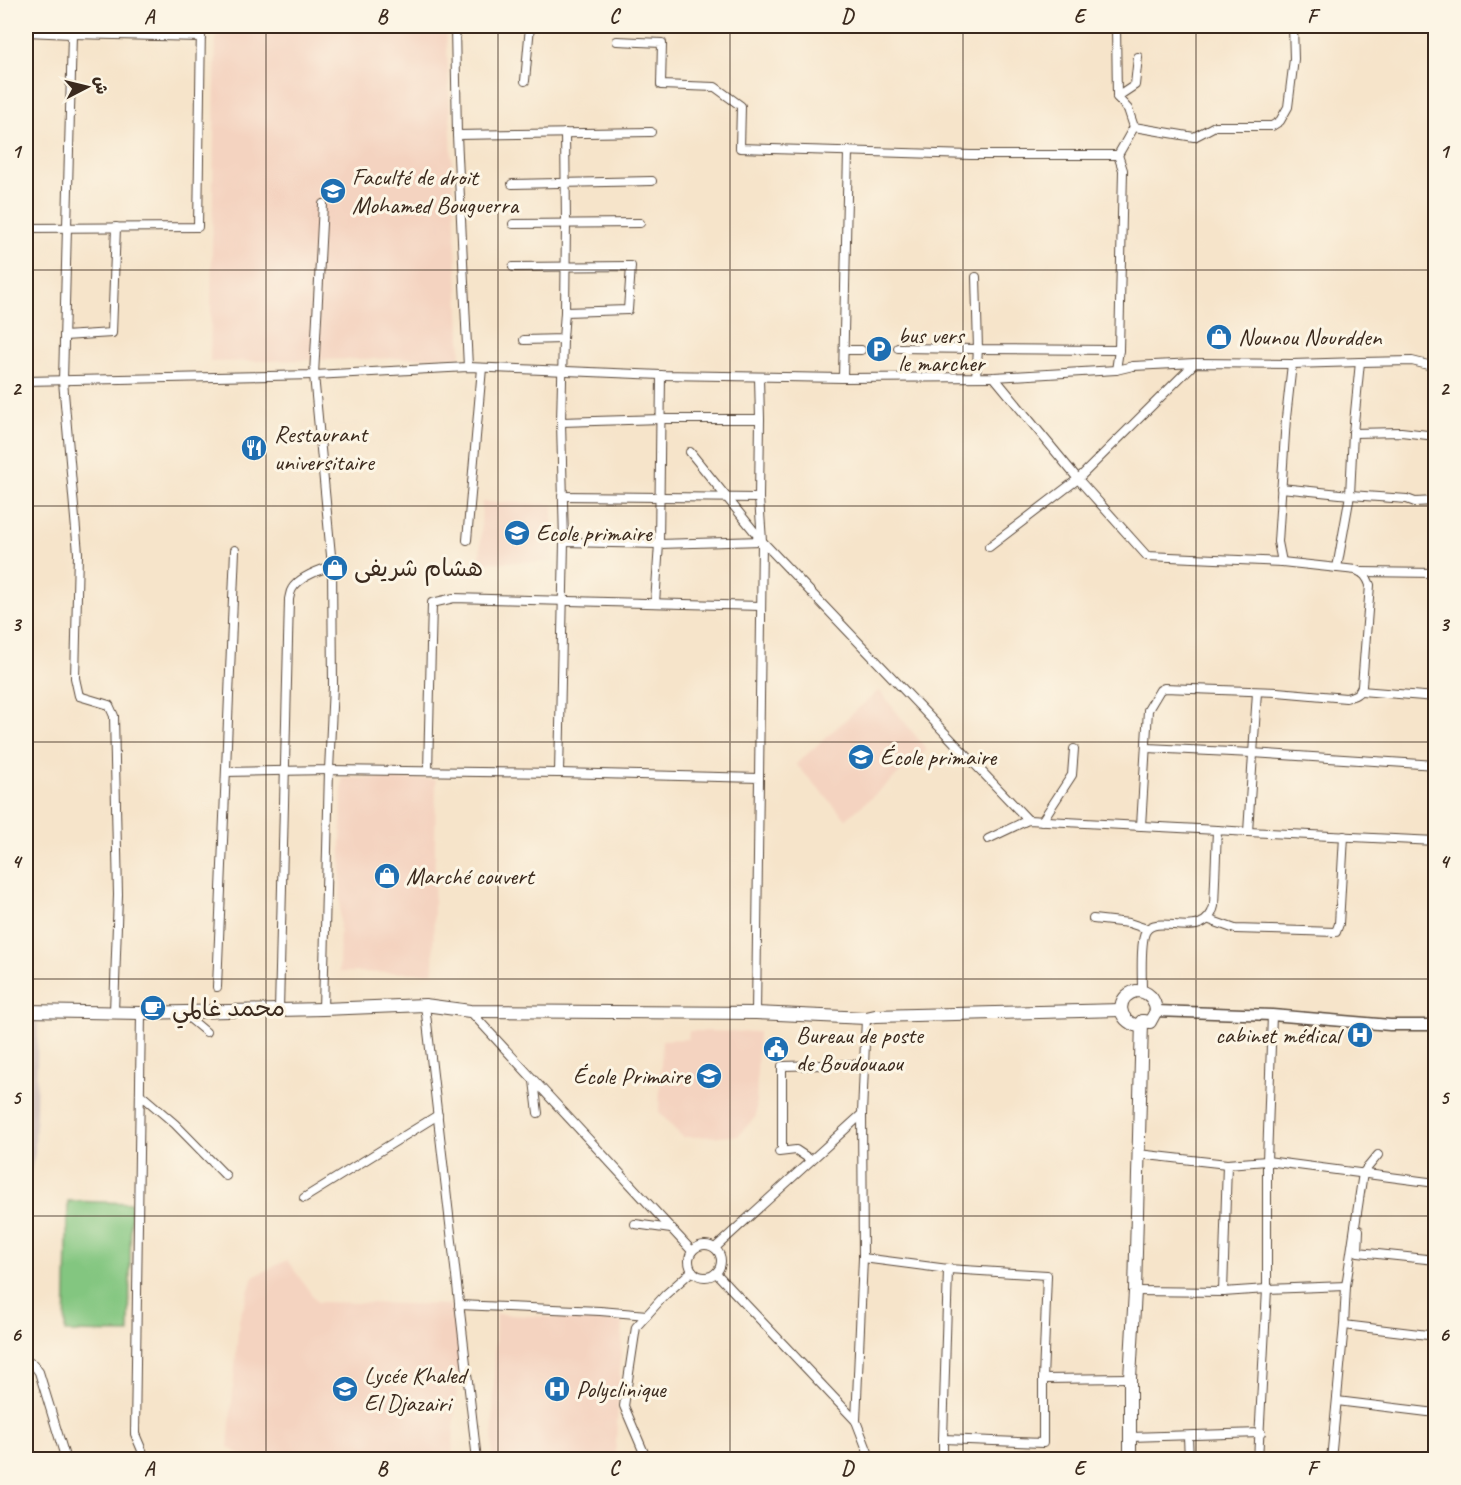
<svg xmlns="http://www.w3.org/2000/svg" width="1461" height="1485" font-family="Caveat,'Playpen Sans Arabic',sans-serif">
  <rect width="100%" height="100%" fill="#fcf5e5"/>
  <filter id="ink" filterUnits="userSpaceOnUse"><feTurbulence type="fractalNoise" baseFrequency=".0167" numOctaves="2"/><feDisplacementMap in="SourceGraphic" scale="12" xChannelSelector="R" yChannelSelector="G"/><feConvolveMatrix kernelMatrix="1 2 1 2 8 2 1 2 1" color-interpolation-filters="sRGB"/></filter>
  <filter id="wash" filterUnits="userSpaceOnUse"><feTurbulence type="fractalNoise" baseFrequency=".008" numOctaves="4" result="noise"/><feDisplacementMap in="SourceGraphic" scale="24" xChannelSelector="R" yChannelSelector="G"/><feGaussianBlur stdDeviation="1.35" result="paint"/><feColorMatrix in="noise" values="0 0 0 0 0 0 0 0 0 0 0 0 0 0 0 0 0 1.4 0 .05"/><feComposite in="paint" operator="in"/></filter>
  <g filter="url(#wash)">
    <rect width="100%" height="100%" fill="#f6e4ca"/>
    <g fill="#f4d3c0">
      <path d="M216,26h230l15,331 -251,5z"/>
      <path d="M482,502l71,2v58h-73z"/>
      <path d="M879,690l48,60 -81,69 -50,-55z"/>
      <path d="M342,778l94,1 -3,194 -94,-1z"/>
      <path d="M689,1031l69,1 -2,84 -18,20 -56,1 -23,-25 3,-72 26,-1z"/>
      <path d="M287,1260l30,42 136,3 8,26 -9,128h-202l-22,-12 11,-127 14,-43z"/>
      <path d="M496,1314l127,8 -8,137 -123,-3z"/>
    </g>
    <path fill="#d0c0bc" d="M26,1017h12l-3,136 -9,38z"/>
    <path fill="#83c680" stroke="#5f784f" stroke-width="1.5" d="M68,1201l63,2 -2,130 -64,-1z"/>
  </g>
  <g filter="url(#ink)">
    <g fill="none" stroke-linecap="round" stroke-linejoin="round">
      <g stroke="#574638" stroke-width="10">
        <g id="minor">
          <path d="M455,26l2,109 11,232"/>
          <path d="M1116,26l1,71 11,12 6,18"/>
          <path d="M26,32l46,2 -9,347 15,172 -3,125 4,18 30,9 5,11 4,179 -4,117"/>
          <path d="M72,34l129,3"/>
          <path d="M617,41l45,2 -1,42 54,2 26,19 -1,42 231,7h147l5,15 -4,180 -3,20"/>
          <path d="M525,81l5,-55"/>
          <path d="M1117,97l18,-12 3,-28"/>
          <path d="M1134,127l60,10 21,-11h57l8,-5 8,-14 6,-48 -1,-33"/>
          <path d="M565,133l1,90 -1,89"/>
          <path d="M457,135l194,-3"/>
          <path d="M1118,155l16,-28"/>
          <path d="M512,184l140,-3"/>
          <path d="M513,224l127,-1"/>
          <path d="M26,228l172,-1 3,-201"/>
          <path d="M513,267l118,-1 -3,44 -63,2 -2,27 -39,1"/>
          <path d="M976,277l2,72 141,1"/>
          <path d="M64,336l48,-3 4,-106"/>
          <path d="M898,348l80,1 -2,28"/>
          <path d="M844,350h17"/>
          <path d="M843,378l5,-227"/>
          <path d="M26,381l288,-6 154,-8 193,8 182,3 151,-1 122,-7 17,-4 62,-3 97,1 68,-2 52,-1 24,6"/>
          <path d="M561,422l100,-3h99"/>
          <path d="M1353,433l48,-1 35,4"/>
          <path d="M690,452l72,89 266,279"/>
          <path d="M1281,488l69,7 57,4 8,3 21,-1"/>
          <path d="M562,496l197,2"/>
          <path d="M467,540l15,-172"/>
          <path d="M564,542l95,2 103,-3"/>
          <path d="M989,547l89,-68 -84,-102"/>
          <path d="M1282,562l-4,-20 8,-124 6,-54"/>
          <path d="M1337,568l13,-73 3,-62 7,-71"/>
          <path d="M1361,572l75,1"/>
          <path d="M655,603l4,-59 2,-169"/>
          <path d="M1361,691l75,6"/>
          <path d="M1147,748l105,5 184,12"/>
          <path d="M428,771l4,-168 22,-5 307,8"/>
          <path d="M226,772l103,-2 4,-84 -1,-120 -18,-191 9,-171"/>
          <path d="M559,773l200,5 -3,235"/>
          <path d="M759,778l3,-237 -3,-43 1,-79 -1,-42"/>
          <path d="M1042,821l30,-46 2,-26"/>
          <path d="M1141,826l7,-116 12,-20 4,-2 113,4 69,6c8,-2 14,-4 16,-12l8,-101c-3,-8 -6,-12 -14,-15l-74,-8 -135,-6 -69,-77 117,-116"/>
          <path d="M1248,832l188,9"/>
          <path d="M988,839l40,-19 189,10"/>
          <path d="M1093,919l36,4 18,6"/>
          <path d="M1207,919l28,10 101,3 3,-8 5,-88"/>
          <path d="M217,987l18,-437"/>
          <path d="M1142,991c0,-13 -2,-51 4,-60 12,-19 59,13 68,-25l3,-76 31,2 9,-140"/>
          <path d="M425,1005l52,455"/>
          <path d="M323,1009l6,-239 230,3 5,-231 -3,-120 2,-83"/>
          <path d="M279,1010l10,-411c1,-3 1,-7 3,-10 7,-12 27,-19 40,-23"/>
          <path d="M470,1011l222,240"/>
          <path d="M182,1012l24,20"/>
          <path d="M141,1013l-6,421 11,26"/>
          <path d="M534,1081l4,32"/>
          <path d="M140,1094l35,30 51,52"/>
          <path d="M782,1151v-85l82,-2"/>
          <path d="M779,1152l17,-2 15,10"/>
          <path d="M1138,1154l89,10 40,-3 169,22"/>
          <path d="M304,1198l134,-83"/>
          <path d="M635,1224l36,5"/>
          <path d="M1359,1230l-1,22 78,8"/>
          <circle cx="705" cy="1261" r="16"/>
          <path d="M715,1248l147,-134"/>
          <path d="M863,1258l85,11 99,6 -4,104 87,-1"/>
          <path d="M948,1269l-5,170 100,4v-64"/>
          <path d="M716,1273l140,148 15,39"/>
          <path d="M1135,1291l88,1 44,-3 79,-3"/>
          <path d="M1223,1292l4,-128"/>
          <path d="M459,1305l141,6 47,4"/>
          <path d="M1344,1325l92,11"/>
          <path d="M26,1361l7,3 6,8 27,88"/>
          <path d="M1337,1401l99,12"/>
          <path d="M856,1421l7,-163 -1,-144 4,-96"/>
          <path d="M1188,1436l1,24"/>
          <path d="M1130,1437l131,-4"/>
          <path d="M647,1460l-23,-54 12,-79 29,-32 27,-24"/>
          <path d="M943,1460v-21"/>
          <path d="M1258,1460l9,-171v-128l5,-146"/>
          <path d="M1331,1460l13,-135 2,-39 17,-113 15,-18"/>
        </g>
      </g>
      <g stroke="#574638" stroke-width="13">
        <path id="tertiary" d="M1156,1011l116,4 118,10h46"/>
      </g>
      <g stroke="#574638" stroke-width="14">
        <g id="secondary">
          <path d="M1136,991c13,0 19,8 20,20l-6,11 -8,-1 -4,5c-21,-5 -23,-29 -2,-35z"/>
          <path d="M26,1011l115,2 182,-4 102,-4 45,6 286,2 110,5 9,-2 246,-6"/>
          <path d="M1130,1460v-82l5,-87 7,-270"/>
        </g>
      </g>
      <use href="#minor" stroke="#fff" stroke-width="8"/>
      <use href="#tertiary" stroke="#fff" stroke-width="10"/>
      <use href="#secondary" stroke="#fff" stroke-width="12"/>
    </g>
  </g>
  <path fill="none" stroke="#3b2a1e" stroke-width="1.5" stroke-opacity="0.55" d="M266,26v1434M498,26v1434M730,26v1434M963,26v1434M1196,26v1434M26,270h1410M26,506h1410M26,742h1410M26,979h1410M26,1216h1410"/>
  <defs>
    <g id="university-disc" transform="scale(1.35)"><circle r="9.5" fill="#1f6fb2" stroke="#fcf5e5"/><path d="M0-5L7-2L0 1L-7-2ZM-4 1L0 2.5L4 1V4Q0 6-4 4Z" fill="#fff"/></g>
    <g id="shop-disc" transform="scale(1.35)"><circle r="9.5" fill="#1f6fb2" stroke="#fcf5e5"/><path d="M-5-2.5h2.3a2.7 3.5 0 0 1 5.4 0H5L5.5 6h-11ZM-1.5-2.5h3a1.5 2.3 0 0 0-3 0Z" fill="#fff"/></g>
    <g id="parking-disc" transform="scale(1.35)"><circle r="9.5" fill="#1f6fb2" stroke="#fcf5e5"/><path d="M-3.5-5.5H1a3.5 3.5 0 0 1 0 7H-1V5.5H-3.5ZM-1-3.4V-.6H.8a1.4 1.4 0 0 0 0-2.8Z" fill="#fff"/></g>
    <g id="restaurant-disc" transform="scale(1.35)"><circle r="9.5" fill="#1f6fb2" stroke="#fcf5e5"/><path d="M-5-6h1v4h1v-4h1v4h1v-4h1v5L-1.5 .5V6h-2V.5L-5-1ZM5-6V6H3V1.5H1.5Q1.5-4 5-6Z" fill="#fff"/></g>
    <g id="school-disc" transform="scale(1.35)"><circle r="9.5" fill="#1f6fb2" stroke="#fcf5e5"/><path d="M0-5L7-2L0 1L-7-2ZM-4 1L0 2.5L4 1V4Q0 6-4 4Z" fill="#fff"/></g>
    <g id="cafe-disc" transform="scale(1.35)"><circle r="9.5" fill="#1f6fb2" stroke="#fcf5e5"/><path d="M-5.5-4.5H6V0H3Q3 3.5 0 3.5H-2.5Q-5.5 3.5-5.5 0ZM3-3.2v2h1.7v-2ZM-6 4.5H4V6H-6Z" fill="#fff"/></g>
    <g id="hospital-disc" transform="scale(1.35)"><circle r="9.5" fill="#1f6fb2" stroke="#fcf5e5"/><path d="M-5-5h3v3.5h4V-5h3V5h-3V1.5h-4V5h-3Z" fill="#fff"/></g>
    <g id="civic-disc" transform="scale(1.35)"><circle r="9.5" fill="#1f6fb2" stroke="#fcf5e5"/><path d="M-.6-6.5H3V-4.5H.6V-3L4-1V1h2V6H-6V1h2V-1L-.6-3ZM-1.2 2.5V6h2.4V2.5Z" fill="#fff"/></g>
  </defs>
  <g fill-rule="evenodd">
    <use href="#university-disc" x="333" y="191"/>
    <use href="#shop-disc" x="1219" y="337"/>
    <use href="#parking-disc" x="879" y="349"/>
    <use href="#restaurant-disc" x="254" y="448"/>
    <use href="#school-disc" x="517" y="533"/>
    <use href="#shop-disc" x="335" y="568"/>
    <use href="#school-disc" x="861" y="757"/>
    <use href="#shop-disc" x="387" y="876"/>
    <use href="#cafe-disc" x="153" y="1008"/>
    <use href="#hospital-disc" x="1360" y="1035"/>
    <use href="#civic-disc" x="776" y="1049"/>
    <use href="#school-disc" x="709" y="1076"/>
    <use href="#school-disc" x="345" y="1389"/>
    <use href="#hospital-disc" x="557" y="1389"/>
  </g>
  <g text-anchor="middle" dominant-baseline="central" stroke-width="6" stroke-linejoin="round" paint-order="stroke">
    <g font-size="24" fill="#3b2a1e" stroke="#fcf5e5" text-anchor="start">
      <text x="352" y="177">Faculté de droit<tspan x="352" dy="28">Mohamed Bouguerra</tspan></text>
      <text x="898" y="335">bus vers<tspan x="898" dy="28">le marcher</tspan></text>
      <text x="1238" y="337">Nounou Nourdden</text>
      <text x="274" y="434">Restaurant<tspan x="274" dy="28">universitaire</tspan></text>
      <text x="536" y="533">Ecole primaire</text>
      <text x="354" y="568">هشام شريفى</text>
      <text x="880" y="757">École primaire</text>
      <text x="406" y="876">Marché couvert</text>
      <text x="172" y="1008">محمد غالمي</text>
      <text x="796" y="1035">Bureau de poste<tspan x="796" dy="28">de Boudouaou</tspan></text>
      <text x="1340" y="1035" text-anchor="end">cabinet médical</text>
      <text x="690" y="1076" text-anchor="end">École Primaire</text>
      <text x="364" y="1375">Lycée Khaled<tspan x="364" dy="28">El Djazairi</tspan></text>
      <text x="576" y="1389">Polyclinique</text>
    </g>
  </g>
  <rect width="1461" height="1485" fill="none" stroke="#fcf5e5" stroke-width="66"/>
  <g transform="translate(87 87) rotate(83)" stroke="#fcf5e5" stroke-width="4.5" paint-order="stroke">
  <path d="M0-4.5L10 22L0 15L-10 22Z" fill="#3b2a1e"/>
  <text y="-9" font-size="16" font-weight="bold" text-anchor="middle" fill="#3b2a1e">ش</text>
  </g>
  <rect x="33" y="33" width="1395" height="1419" fill="none" stroke="#3b2a1e" stroke-width="2"/>
  <g font-size="20" text-anchor="middle" font-weight="bold" fill="#3b2a1e">
    <text x="149" y="23">A</text>
    <text x="382" y="23">B</text>
    <text x="614" y="23">C</text>
    <text x="847" y="23">D</text>
    <text x="1079" y="23">E</text>
    <text x="1312" y="23">F</text>
    <text x="16" y="158">1</text>
    <text x="1444" y="158">1</text>
    <text x="16" y="395">2</text>
    <text x="1444" y="395">2</text>
    <text x="16" y="631">3</text>
    <text x="1444" y="631">3</text>
    <text x="16" y="868">4</text>
    <text x="1444" y="868">4</text>
    <text x="16" y="1104">5</text>
    <text x="1444" y="1104">5</text>
    <text x="16" y="1341">6</text>
    <text x="1444" y="1341">6</text>
    <text x="149" y="1475">A</text>
    <text x="382" y="1475">B</text>
    <text x="614" y="1475">C</text>
    <text x="847" y="1475">D</text>
    <text x="1079" y="1475">E</text>
    <text x="1312" y="1475">F</text>
  </g>
</svg>
